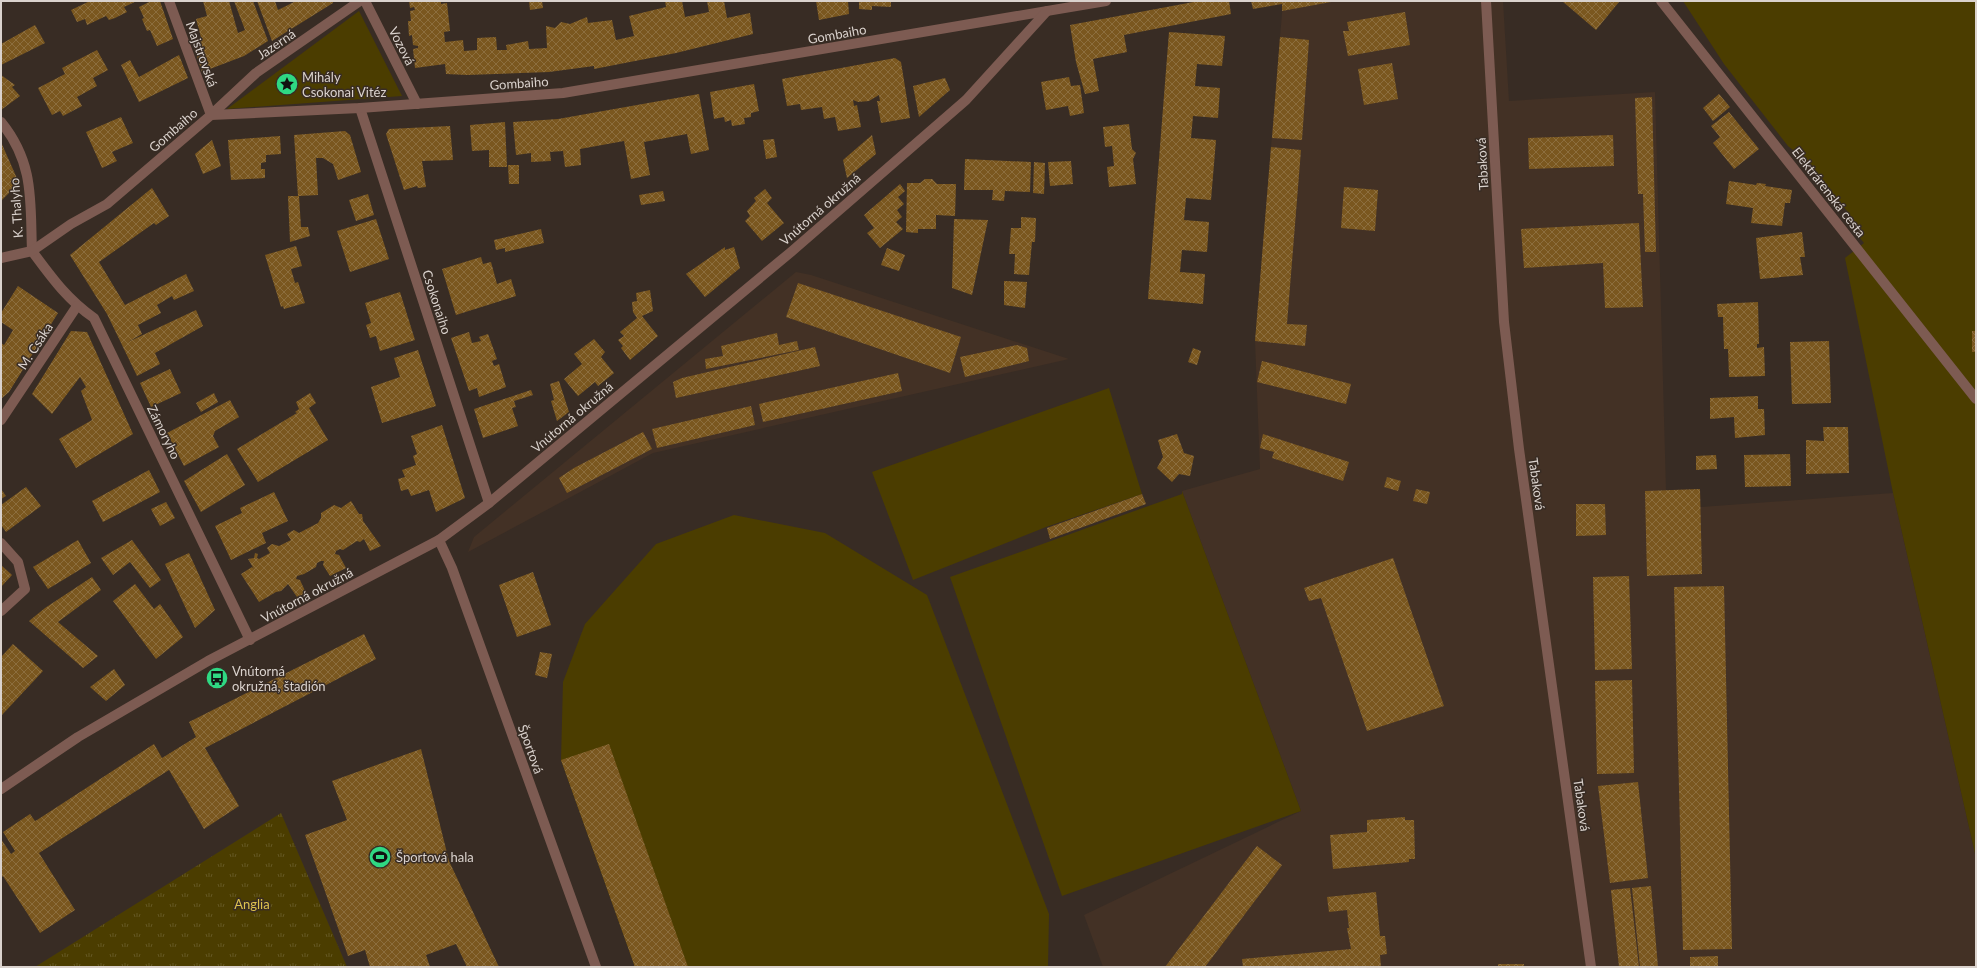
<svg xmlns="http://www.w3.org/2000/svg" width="1977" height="968" font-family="Lato,sans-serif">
  <defs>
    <pattern id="park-tufts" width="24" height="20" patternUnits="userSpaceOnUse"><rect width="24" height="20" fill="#4b3d00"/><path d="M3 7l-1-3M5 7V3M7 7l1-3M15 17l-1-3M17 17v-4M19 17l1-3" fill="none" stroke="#645824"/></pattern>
    <pattern id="building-cross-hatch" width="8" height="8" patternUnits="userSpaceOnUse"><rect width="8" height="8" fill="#7a571f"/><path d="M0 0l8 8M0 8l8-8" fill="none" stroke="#8c6e3e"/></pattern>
  </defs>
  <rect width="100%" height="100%" fill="#382c24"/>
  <g fill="#433125">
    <path d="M1283,1h220l6,100 146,-9 11,398 34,-1 1,18 192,-14 83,365v109h-873l-19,-52 217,-104 -119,-320 78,-22 -5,-128z"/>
    <path d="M796,272l15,3 258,84 -416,94 -185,99 6,-15z"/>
  </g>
  <g fill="#4b3d00">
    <path d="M1683,1h293v857l-83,-365 -48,-235 19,-15 -10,-12 -7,-20 -37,-47 -22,-18 -64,-82z"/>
    <path d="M359,11l43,85 -175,13z"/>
    <path d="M1109,388l33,106 -96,33 -133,53 -41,-108z"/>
    <path d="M1182,491l119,320 -239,85 -112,-319 232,-83z"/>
    <path d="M734,515l91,18 102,62 122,319 -1,53h-413l-74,-207 2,-78 22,-58 71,-80z"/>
  </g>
  <path fill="url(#park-tufts)" d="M281,813l66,154h-312z"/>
  <g fill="url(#building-cross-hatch)">
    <path d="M90,1h47l-13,6 3,5 -12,6 -6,2 -3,-4 -19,9 -2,-6 -8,3 -6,-12z"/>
    <path d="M151,1h9l13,38 -16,7 -7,-16 -3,1 -5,-12 2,-1 -5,-11z"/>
    <path d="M203,1h26l9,32 7,-3 -11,-29h19l15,40 -24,15 -42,16 -9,-28 9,-3 -6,-22 11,-3z"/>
    <path d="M257,1h18l3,9 18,-9h37v2l-61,38z"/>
    <path d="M409,1h32v3l6,-1 3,28 -6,1 1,10 18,-2 1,11 13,-1v-12l19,-1 1,13h10l-1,-5 22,-4 1,8 18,-1 -1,-22 9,2 6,-6 9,2 17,-7 1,6 24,-3 4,20 18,-4 -5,-20 37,-9 -1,-6h17l3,16 24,-5 -2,-11h17l3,17 23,-5 3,21 -77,19 -82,16v-3l-45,6 -82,3 -21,-1 -1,-10 -30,4 -2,-19 5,-1v-2l-5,-1 -1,-10 -3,1 -1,-15h3l-1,-10 5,-1 -1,-3 -4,1z"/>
    <path d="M529,1h13l1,7 -13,2z"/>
    <path d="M816,1h32l1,13 -30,6z"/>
    <path d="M859,1h32v6l-19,-1v4l-13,-1z"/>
    <path d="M1199,1h30l2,13 -107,21 3,17 -34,7 6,32 -14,3 -9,-32 -6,-37z"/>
    <path d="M1251,1h80v1l-49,9v-7l-29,5z"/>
    <path d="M1562,1h56l1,1 -23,28z"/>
    <path d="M1405,12l5,33 -62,11 -5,-25h6l-2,-9z"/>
    <path d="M35,25l10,18 -44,22v-21z"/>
    <path d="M1169,32l56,4 -3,30 -25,-2 -2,22 25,2 -2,30 -25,-2 -2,22 25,2 -5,60 -25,-2 -2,22 25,2 -2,30 -25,-2 -2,22 25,2 -2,30 -55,-5z"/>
    <path d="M1280,37l29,3 -7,100 -30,-2z"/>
    <path d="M97,50l11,20 -15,8 4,8 -20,11 5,9 -19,10 -3,-5 -8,4 -14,-27 27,-14 -3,-6z"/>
    <path d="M179,55l9,23 -49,24 -18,-37 9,-5 9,17z"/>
    <path d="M895,58l6,4 9,56 -29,5 -4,-22h3l-1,-6 -10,6 -11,1 -5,-2 1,6 3,-1 4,22 -23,4 -3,-14 -11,2 -2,-12 -21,3 -1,-6 -13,2 -5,-27z"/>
    <path d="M1392,63l6,36 -34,6 -6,-36z"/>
    <path d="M1,75l14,10 -3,2 8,9 -19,14z"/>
    <path d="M1069,77l2,9 9,-1 4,28 -14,3 -2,-10 -22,4 -5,-28z"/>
    <path d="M945,78l5,12 -31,27 -6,-31z"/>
    <path d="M754,84l5,27 -8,2v4l-7,1 1,6 -13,2 -1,-6 -6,2 -1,-5 -10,2 -4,-27z"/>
    <path d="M699,94l10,56 -18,4 -4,-20 -43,8 6,33 -19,4 -7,-38 -44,8 1,16 -16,2 -2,-16 -13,1 1,9 -20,1v-9l-15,2 -3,-33 45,-3z"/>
    <path d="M1719,94l11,13 -17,14 -10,-13z"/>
    <path d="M1652,97l4,155h-11l-2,-58h-5l-3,-96z"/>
    <path d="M1729,112l30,37 -25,20 -21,-26 7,-6 -9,-11z"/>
    <path d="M121,117l12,26 -21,9 5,9 -15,7 -16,-36z"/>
    <path d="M505,122l2,45h-18v-17l-17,1 -2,-26z"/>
    <path d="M1129,124l3,25 4,4 -3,6 3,25 -27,3 -2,-20 7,-1 -2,-20 -7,1 -2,-20z"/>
    <path d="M450,126l3,34 -31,1 4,26 -8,1 -1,-2 -13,4 -18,-56 3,-5z"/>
    <path d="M345,131l5,4 11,37 -23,8 -5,-16 -10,-6h-7l2,37 -19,1 2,31h7l2,9 -20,6 -2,-46h10l-4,-61z"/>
    <path d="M872,135l4,19 -29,24 -4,-18z"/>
    <path d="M1613,135l1,31 -85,3 -1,-31z"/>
    <path d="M280,136l1,18 -15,1v7l-5,1v6h4v9l-34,2 -3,-40z"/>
    <path d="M774,139l3,18 -11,2 -3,-19z"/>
    <path d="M212,140l9,26 -18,8 -8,-20z"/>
    <path d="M1,142l18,41 -18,18z"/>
    <path d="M1271,147l30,3 -14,174 20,1 -2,21 -50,-5z"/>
    <path d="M965,159l66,3 -1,30 -25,-1 -1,10 -12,-1 1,-10h-29z"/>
    <path d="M1071,161l2,23 -23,2 -2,-24z"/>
    <path d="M1034,162l11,1 -1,31 -11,-1z"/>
    <path d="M508,165h11v19h-10z"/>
    <path d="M925,179h7l5,5h19l-1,32 -19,-1v14h-18v4l-12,-1 1,-49h13z"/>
    <path d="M1729,181l27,4 1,-2 9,1 -1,2 27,4 -2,13h-5l-3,23 -31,-3 2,-15 -27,-4z"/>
    <path d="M900,184l5,7 -7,6 6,7 -7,6 5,7 -6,5 7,7 -23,19 -13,-15 7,-5 -10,-13z"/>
    <path d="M1344,187l34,3 -3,41 -34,-3z"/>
    <path d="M152,188l17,28 -13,9 -2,-2 -55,39 26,43 61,-31 8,17 -20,9 -2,-4 -15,9 4,8 -23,12 4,9 -14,8 68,-32 7,16 -48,27 5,11 -23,12 -30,-62 -37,-59z"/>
    <path d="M765,189l7,9 -5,5 17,20 -22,18 -17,-20 5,-5 -3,-5 9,-10 -2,-3z"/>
    <path d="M663,191l2,10 -24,4 -2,-10z"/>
    <path d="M368,194l6,21 -18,6 -7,-21z"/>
    <path d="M1021,217l15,1 -1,24h-3l-3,33 -15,-1 1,-20h-6l2,-26h10z"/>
    <path d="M376,219l13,40 -39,13 -13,-41z"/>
    <path d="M954,219l34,1 -16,75 -20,-7z"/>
    <path d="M1639,223l4,84 -38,1 -2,-45 -79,5 -3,-39z"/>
    <path d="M541,229l3,14 -39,9v-4l-9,2 -2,-10z"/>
    <path d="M1802,232l3,25h-5l3,18 -43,4 -4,-41z"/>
    <path d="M296,246l6,20 -11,3 4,14 3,-1 7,21 -21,6 -1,-3 -2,1 -16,-52z"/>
    <path d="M725,247v3l9,-3 6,21 -35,29 -19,-23z"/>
    <path d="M887,248l18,7 -6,16 -18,-6z"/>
    <path d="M481,257l2,7 8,-2 6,22 14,-5 5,17 -60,19 -14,-46z"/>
    <path d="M1004,281l23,1 -2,26 -21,-3z"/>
    <path d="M798,283l163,54 -11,36 -164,-56z"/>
    <path d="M18,286l40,27 -49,79 -8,7v-56l3,2 9,-15 -12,-8v-9z"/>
    <path d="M650,290l3,21 -11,5 16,20 -28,24 -9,-12 2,-2 -5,-6 6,-4 -4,-4 17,-14 -4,-6 -1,-10 5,-1 -1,-8z"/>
    <path d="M400,292l15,48 -35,11 -4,-15 -6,2 -4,-13 5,-2 -6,-20z"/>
    <path d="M1758,302l1,42h-2v4l7,-1 1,29 -36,1 -1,-28h-4l-1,-32h-5l-1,-13z"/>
    <path d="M71,331l16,1 46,102 -57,34 -17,-29 33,-19 -11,-29 5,-4 -6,-10 -28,37 -20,-20z"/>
    <rect x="1972" y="331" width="4" height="21"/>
    <path d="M469,332l3,11 9,-2 -2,-4 9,-3 9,25 -5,2 2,5 5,-2 7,23 -27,10 -2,-9 -8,3 -18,-53z"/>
    <path d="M777,333l2,12 18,-4 2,9 -93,19 -1,-10 18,-3 -2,-10z"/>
    <path d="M594,339l11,13 -4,5 13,16 -16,13 -3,-4 -17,14 -14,-17 18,-15 -8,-10z"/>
    <path d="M1829,341l2,62 -39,1 -2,-62z"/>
    <path d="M1017,345l10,3 2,13 -64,16 -5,-20z"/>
    <path d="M815,347l5,19 -144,32 -3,-16 9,-4z"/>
    <path d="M1193,348l8,3 -4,14 -9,-3z"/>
    <path d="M418,350l18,56 -54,17 -11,-36 29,-10 -6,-19z"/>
    <path d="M1262,361l89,23 -5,20 -89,-22z"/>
    <path d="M170,369l11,24 -30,14 -11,-24z"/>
    <path d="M898,373l4,18 -139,31 -4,-18z"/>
    <path d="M559,381l10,31 -12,9 -6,-20 3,-1 -4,-16z"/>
    <path d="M531,390l2,5 -19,6 2,6 -4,1 6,18 -35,12 -9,-29z"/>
    <path d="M214,393l4,9 -17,10 -5,-9z"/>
    <path d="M310,393l6,10 -7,5 19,32 -70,42 -21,-33 60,-36 -2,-1 4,-3 -3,-7z"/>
    <path d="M1758,396v13h6l1,26 -30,3 -1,-21 -24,2v-21z"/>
    <path d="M230,400l9,17 -24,14 -2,5 6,11 -35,19 -17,-33z"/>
    <path d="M751,406l4,19 -98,23 -5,-19z"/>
    <path d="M442,425l23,73 -29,14 -7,-22 -18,6 -3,-7 -7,2 -3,-12 7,-2 -3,-7 14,-5 -3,-9 4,-2 -6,-18z"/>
    <path d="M1823,427h25l1,46 -43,1v-34l18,1z"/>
    <path d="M643,432l9,17 -85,44 -8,-15 15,-10z"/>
    <path d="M1177,434l7,19 10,3 -4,20 -11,-2 -7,8 -15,-14 6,-11 -5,-17z"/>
    <path d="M1263,434l86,28 -6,19 -71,-23 2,-6 -14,-4z"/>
    <path d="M227,454l18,31 -44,27 -17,-31z"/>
    <path d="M1790,454l1,32 -46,1 -1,-32z"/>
    <path d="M1716,455l1,14 -21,1v-14z"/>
    <path d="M149,470l11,22 -57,30 -11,-21z"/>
    <path d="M1387,477l14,4 -3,10 -14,-4z"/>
    <path d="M26,487l15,19 -35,26 -5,-7v-20z"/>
    <path d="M1,489l5,7 -5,3z"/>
    <path d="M1416,489l14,3 -3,12 -14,-3z"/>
    <path d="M1700,489l2,85 -55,2 -2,-85z"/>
    <path d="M274,492l14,29 -26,12 4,10 -35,17 -16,-34 27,-13 -2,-5z"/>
    <path d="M1142,494l4,10 -96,35 -3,-11z"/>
    <path d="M351,501l8,13h3l1,7 18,25 -11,5 -6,-12 -4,3 -3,-1 -14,9 -3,-1 -4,2 -1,3 4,1 7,13 -16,8 -7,-11 1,-4h-3l-4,2 -1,4 -12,7 -7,2 -1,3 4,1 6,13 -9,4 -9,-13 -7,7 -5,1 -17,10 -18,-28 11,-7 2,2 -6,-10 6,-1 1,-5 3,1 -1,4 2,1 11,-6 -3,-5 5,-4 7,2 12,-6 -4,-6 7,-4 5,3 19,-10 3,-5v-5l13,-8 7,3z"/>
    <path d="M166,502l9,16 -15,8 -9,-17z"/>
    <path d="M1576,504h29l1,31 -30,1z"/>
    <path d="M78,540l13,23 -43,26 -15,-22z"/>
    <path d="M132,540l29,40 -11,8 -20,-26 -17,13 -12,-17z"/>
    <path d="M189,553l26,57 -20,18 -30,-64z"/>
    <path d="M1393,558l51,148 -77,25 -46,-133 -12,3 -5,-13z"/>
    <path d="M1,565l11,10 -11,12z"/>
    <path d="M533,572l18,53 -34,12 -18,-52z"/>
    <path d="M1629,576l3,93 -37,1 -2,-93z"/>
    <path d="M92,577l9,13 -43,32 40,34 -15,12 -54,-47 16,-13z"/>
    <path d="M135,584l19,25 6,-5 23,33 -27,22 -43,-58z"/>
    <path d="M1724,586l8,363 -49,1 -9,-363z"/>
    <path d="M364,634l12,25 -171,89 34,58 -35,23 -35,-59 -130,83 36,57 -35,23 -37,-57 -2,2v-39l10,15 4,-3 -12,-19 27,-18 5,7 2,-1 117,-76 8,14 34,-21 -7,-15z"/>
    <path d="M13,644l30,27 -42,45v-59z"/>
    <path d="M540,652l12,2 -5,24 -12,-3z"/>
    <path d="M114,669l11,16 -19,16 -16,-14z"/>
    <path d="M1632,680l2,93 -37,1 -2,-93z"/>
    <path d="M609,744l79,223h-53l-74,-207z"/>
    <path d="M421,749l28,112 50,106h-32l-11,-23 -30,11 4,12h-60l-5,-17 -17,6 -43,-121 42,-15 -15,-39z"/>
    <path d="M1638,782l10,96 -38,5 -12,-97z"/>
    <path d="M1405,817v3h9l1,39h-6v3l-76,7 -3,-34 37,-3v-12z"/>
    <path d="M1257,846l25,19 -77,102h-40z"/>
    <path d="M1651,886l7,81h-18l-8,-79z"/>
    <path d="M1630,888l9,79h-20l-8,-77z"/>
    <path d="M1376,892l4,44h5l2,18 -7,1 1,12h-138l-1,-8 109,-10 -4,-21h2l-2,-18 -18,2 -2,-15z"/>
    <path d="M1718,956v11h-28v-10z"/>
    <rect x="1498" y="964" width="26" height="3"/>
  </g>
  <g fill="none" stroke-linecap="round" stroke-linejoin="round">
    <g stroke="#7d5b52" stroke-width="10">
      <path d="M169,1l42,114 45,-42 104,-72"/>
      <path d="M365,1l52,103"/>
      <path d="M1486,1l18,321 15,127 72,518"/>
      <path d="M1661,1l315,398"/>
      <path d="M360,108l129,395"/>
      <path d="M1,122c34,42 29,80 31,129"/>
      <path d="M32,251c20,27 35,48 62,67l156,322"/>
      <path d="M1,258l31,-7 39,-27 36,-20 104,-89 149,-7 203,-15 543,-92"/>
      <path d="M1,420l76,-114"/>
      <path d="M439,540l13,28 144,399"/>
      <path d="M1,543l17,19 7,27 -24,22"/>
      <path d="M1,789l77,-52 130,-76 231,-121 50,-37 302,-251 175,-152 81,-89"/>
    </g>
  </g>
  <defs>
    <g id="sight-disc" transform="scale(1.15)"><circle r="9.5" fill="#2fd883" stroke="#382c24"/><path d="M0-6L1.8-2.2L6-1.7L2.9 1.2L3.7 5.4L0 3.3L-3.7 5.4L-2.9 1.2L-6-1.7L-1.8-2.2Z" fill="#111"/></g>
    <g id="bus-disc" transform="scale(1.15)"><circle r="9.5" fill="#2fd883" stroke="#382c24"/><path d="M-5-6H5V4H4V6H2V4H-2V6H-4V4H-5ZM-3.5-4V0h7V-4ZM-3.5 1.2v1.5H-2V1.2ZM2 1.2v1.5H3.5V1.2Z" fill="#111"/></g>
    <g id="stadium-disc" transform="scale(1.15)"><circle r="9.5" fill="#2fd883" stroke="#382c24"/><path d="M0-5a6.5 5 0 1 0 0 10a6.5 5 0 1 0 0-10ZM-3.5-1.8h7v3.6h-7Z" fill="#111"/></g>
  </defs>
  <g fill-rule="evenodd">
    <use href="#sight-disc" x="287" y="84"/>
    <use href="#bus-disc" x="217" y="678"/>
    <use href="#stadium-disc" x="380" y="857"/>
  </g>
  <g text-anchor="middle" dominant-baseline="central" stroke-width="3" stroke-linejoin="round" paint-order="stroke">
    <g font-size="13" fill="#dad2cd" stroke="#382c24">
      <text transform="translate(837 34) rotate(-10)">Gombaiho</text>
      <text transform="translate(276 44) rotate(-34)">Jazerná</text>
      <text transform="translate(402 46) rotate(63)">Vozová</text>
      <text transform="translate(202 54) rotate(70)">Majstrovská</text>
      <text transform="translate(519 83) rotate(-4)">Gombaiho</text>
      <text transform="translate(173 130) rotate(-41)">Gombaiho</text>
      <text transform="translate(1482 164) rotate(-93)">Tabaková</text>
      <text transform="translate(1829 192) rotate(52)">Elektrárenská cesta</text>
      <text transform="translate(16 208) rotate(-94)">K. Thalyho</text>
      <text transform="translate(820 209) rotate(-41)">Vnútorná okružná</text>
      <text transform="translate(437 302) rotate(72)">Csokonaiho</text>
      <text transform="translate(35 346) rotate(-57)">M. Csáka</text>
      <text transform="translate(572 417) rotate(-40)">Vnútorná okružná</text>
      <text transform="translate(164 432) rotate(64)">Zámoryho</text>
      <text transform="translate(1537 484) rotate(82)">Tabaková</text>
      <text transform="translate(307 595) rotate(-28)">Vnútorná okružná</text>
      <text transform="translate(531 749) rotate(70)">Športová</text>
      <text transform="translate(1582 805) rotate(82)">Tabaková</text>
    </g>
    <g font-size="13" fill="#dad2cd" stroke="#382c24" text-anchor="start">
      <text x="302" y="77">Mihály<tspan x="302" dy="15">Csokonai Vitéz</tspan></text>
      <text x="232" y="671">Vnútorná<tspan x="232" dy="15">okružná, štadión</tspan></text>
      <text x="396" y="857">Športová hala</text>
    </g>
    <g font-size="13" fill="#dec24e" stroke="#382c24">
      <text x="252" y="904">Anglia</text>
    </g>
  </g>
  <rect width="1977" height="968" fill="none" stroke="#dad2cd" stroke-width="4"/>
</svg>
